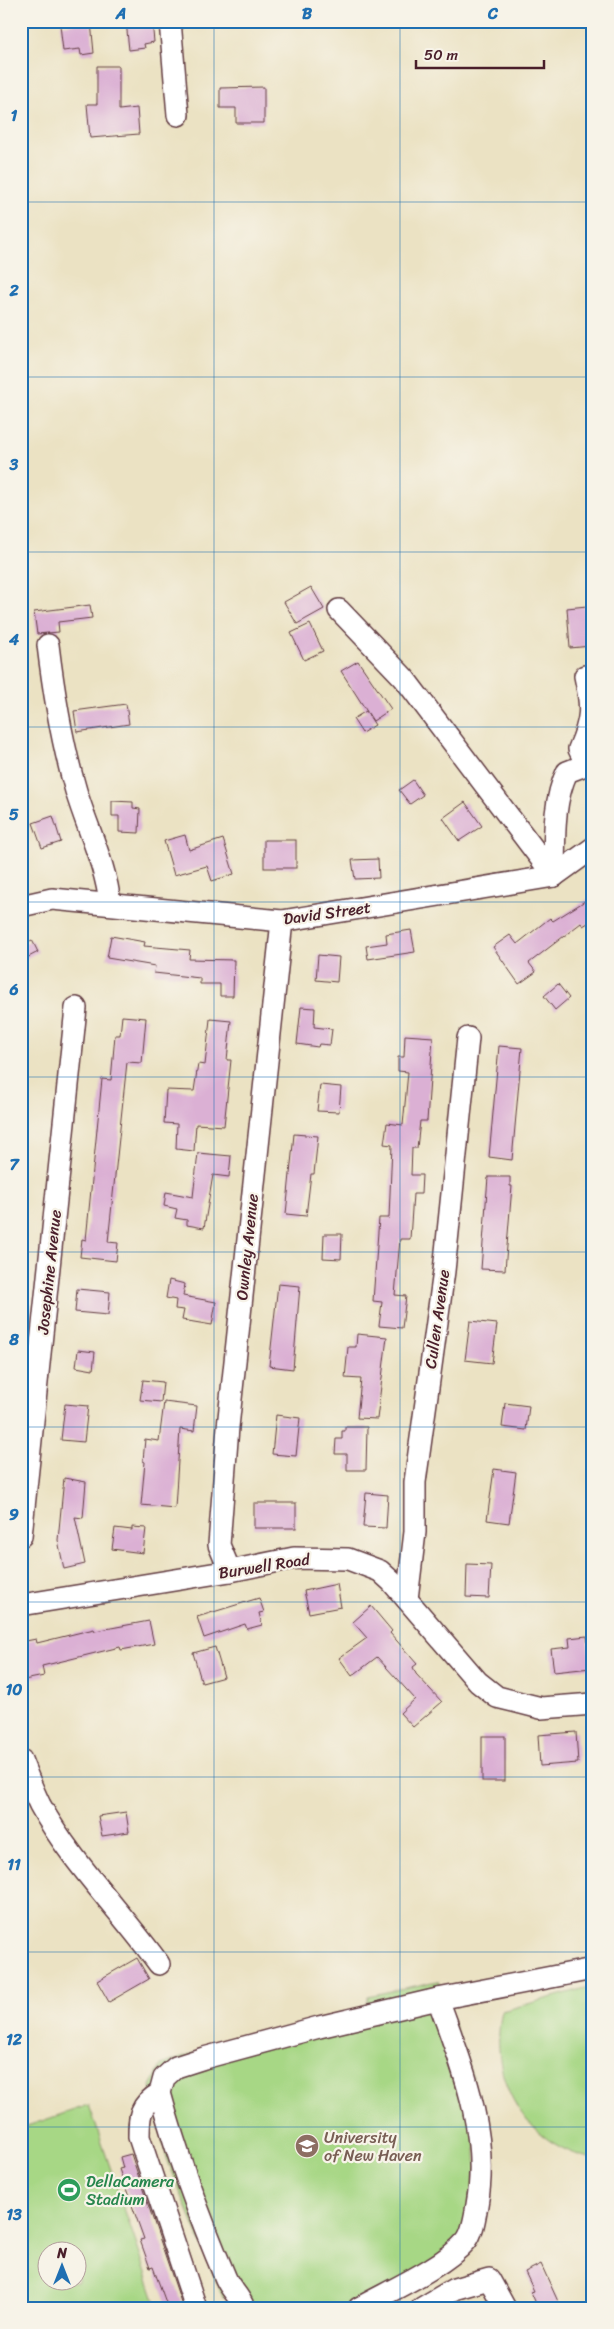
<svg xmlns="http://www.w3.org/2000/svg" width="614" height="2329" font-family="Sriracha,sans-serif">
  <rect width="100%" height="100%" fill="#f7f3e8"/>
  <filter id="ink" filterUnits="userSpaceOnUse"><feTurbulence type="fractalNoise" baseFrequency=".02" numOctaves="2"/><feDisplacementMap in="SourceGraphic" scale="10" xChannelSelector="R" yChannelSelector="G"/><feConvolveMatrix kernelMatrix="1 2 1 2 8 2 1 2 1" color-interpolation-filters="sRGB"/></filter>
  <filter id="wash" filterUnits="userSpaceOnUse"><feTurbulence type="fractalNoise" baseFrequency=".0096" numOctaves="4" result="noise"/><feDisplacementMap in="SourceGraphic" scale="20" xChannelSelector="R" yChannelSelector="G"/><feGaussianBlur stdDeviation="1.12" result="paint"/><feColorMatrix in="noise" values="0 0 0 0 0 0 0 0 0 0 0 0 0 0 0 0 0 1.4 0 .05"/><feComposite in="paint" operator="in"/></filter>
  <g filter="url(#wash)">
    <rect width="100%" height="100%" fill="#ebe2c3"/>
    <g fill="#a7d785" stroke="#787b58" fill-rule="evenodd">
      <path d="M438,1981l35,95 6,148 -102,84h-130l-7,-17 -17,7 -57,-142 -15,-70 10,-21 35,-12 170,-42 2,-15z"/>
      <path d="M593,1986v173c-69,-15 -106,-80 -91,-148z"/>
      <path d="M89,2105l69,203h-137v-180zM48,2252h30v30h-30z"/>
    </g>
    <g id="blocks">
      <g fill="#dbb0d4">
        <path d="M126,21h26l2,21 -10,2 1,4 -16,2z"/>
        <path d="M91,22l3,31 -13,2 -1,-6 -17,2 -3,-26z"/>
        <path d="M97,66h22v44l18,-2 2,26 -49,4 -3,-34h10z"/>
        <path d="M264,87v36h-28v-15h-16v-20z"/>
        <path d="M311,587l13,22 -27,15 -13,-22z"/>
        <path d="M90,605l2,13 -34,4 1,10 -22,2 -3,-22z"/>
        <path d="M587,606l4,40 -21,2 -3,-40z"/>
        <path d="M310,624l13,27 -19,9 -13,-27z"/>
        <path d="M358,661l33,48 -18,12 -32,-50z"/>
        <path d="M126,704l3,20 -52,8 -3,-21z"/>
        <path d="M366,711l9,14 -13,8 -9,-14z"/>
        <path d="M413,780l10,15 -13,9 -11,-14z"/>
        <path d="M112,801l21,1v6l7,1 -1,24 -20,-1v-16h-7z"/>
        <path d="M465,802l17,24 -23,15 -16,-23z"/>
        <path d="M53,816l8,26 -19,6 -9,-25z"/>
        <path d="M185,835l4,15 34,-11 11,35 -22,7 -5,-15 -33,9 -10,-34z"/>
        <rect x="264" y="840" width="32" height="28"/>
        <path d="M378,859l1,19 -24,1 -3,-19z"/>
        <path d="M593,896v24l-10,6 -2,-3 -52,40 7,9 -17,12 -26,-37 17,-12 7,9 33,-26 3,3z"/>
        <path d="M411,930l4,22 -47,7 -2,-13 21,-3 -1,-9z"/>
        <path d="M111,936l34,6 -1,4 46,4 -1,9 45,1 -1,36h-13v-12h-20v-6l-46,-5 1,-7 -48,-8z"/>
        <path d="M32,940l6,12 -17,9v-15z"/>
        <path d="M318,955l21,2 -2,25 -21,-2z"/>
        <path d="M558,984l11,14 -14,12 -11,-14z"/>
        <path d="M301,1007l14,1 -1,19 18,2 -2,16 -11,-1 -1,3 -21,-3z"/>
        <path d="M122,1016l24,2 -4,45 -15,-1 -19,180 10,1 -2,18 -36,-4 2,-18 4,1 16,-161 9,1 4,-45h5z"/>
        <path d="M210,1019l21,2 -4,39h4l-7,66 -28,-2 -2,27 -18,-2 1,-25 -13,-1 2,-33 28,1 4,-27 7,1z"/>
        <path d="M405,1035l28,2 -6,84h-7l-3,27h-5l-1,27h11l-1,19h-8l-3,45h-10l-5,56 11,1 -4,32 -23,-2 3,-24 -9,-1 6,-83h10l3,-73 -8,-1 3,-21 16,2 5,-53 -10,-1v-14h6z"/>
        <path d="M499,1046l23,2 -10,112 -23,-3z"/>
        <path d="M320,1085l21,2 -2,25 -22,-1z"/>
        <path d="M294,1134l24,2 -4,38h-3l-5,42 -20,-2z"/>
        <path d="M198,1153l33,3 -2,21 -16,-2 -9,53 -17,-3v-5l-12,-2 2,-9 -13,-3 2,-14 27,5z"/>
        <path d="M488,1177h22v9h2l-7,84 -24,-1z"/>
        <path d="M324,1234h18l-1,25 -18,-1z"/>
        <path d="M169,1280l16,4 -2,12 33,6 -4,23 -30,-5 2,-10 -9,-1 1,-9 -10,-2z"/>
        <path d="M278,1284l22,2 -7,83 -24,-3z"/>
        <path d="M77,1289l33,3 -2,23 -33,-3z"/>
        <path d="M470,1321l27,3 -5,39 -27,-3z"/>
        <path d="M357,1334l30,3 -10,82 -20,-1 4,-39 -16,-1 3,-31h8z"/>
        <path d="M78,1350l17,2 -2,18 -17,-3z"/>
        <path d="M143,1380l20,2 -2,20 -21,-2z"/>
        <path d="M164,1402l33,4 -3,25 -14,-2 -5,79 -34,-3 4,-43 -2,-1 2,-22 14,2z"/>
        <path d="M505,1403l24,3 -3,24 -24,-3z"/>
        <path d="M65,1404l23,2 -4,36 -23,-2z"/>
        <path d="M276,1415l24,3 -4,38 -24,-2z"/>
        <path d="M345,1427h22l-1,43h-19v-16h-12l1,-15h6v-8h3z"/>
        <path d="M494,1469l22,3 -7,51 -22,-3z"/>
        <path d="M64,1478l22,4 -3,36 -8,-1 10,47 -21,5 -6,-29z"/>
        <path d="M366,1493l22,2 -2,33 -23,-1z"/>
        <rect x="254" y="1503" width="42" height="25"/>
        <path d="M132,1527l14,1 -3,25 -31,-4 3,-21 17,2z"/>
        <path d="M467,1564l24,1 -2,33 -23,-1z"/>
        <path d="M337,1584l4,23 -32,6 -5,-22z"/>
        <path d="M259,1598l5,14 -5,1 3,12 -15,4 -2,-5 -41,14 -7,-21z"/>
        <path d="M371,1606l21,25 -2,2 27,31 -4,3 3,7 26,28 -29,25 -13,-14 15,-14 -38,-42 -25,19 -13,-18 28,-20 -14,-16z"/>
        <path d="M149,1621l5,23 -33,6 -1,-3 -78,19 2,10 -20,4 -3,-16v-22l15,-3 1,4 57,-14 1,2z"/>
        <path d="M587,1636l4,32 -37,4 -3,-23 19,-2 -1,-9z"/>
        <path d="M215,1647l9,30 -22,6 -9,-30z"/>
        <path d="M576,1732l2,31 -38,3 -2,-31z"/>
        <rect x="482" y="1736" width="23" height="45"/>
        <path d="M126,1812l3,20 -27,4 -4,-20z"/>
        <path d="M137,1958l12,21 -40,23 -12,-21z"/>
        <path d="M131,2154l52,154h-15l-15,-41 -3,1 -10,-28 4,-1 -25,-70 4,-1 -3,-11z"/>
        <path d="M541,2264l20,44h-23l-7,-16 3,-1 -9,-19z"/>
      </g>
    </g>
  </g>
  <g filter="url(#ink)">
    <use href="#blocks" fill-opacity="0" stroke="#623c42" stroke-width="1"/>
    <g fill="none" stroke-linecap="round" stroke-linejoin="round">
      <g stroke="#623c42" stroke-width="24">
        <g id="minor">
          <path d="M170,21l8,94"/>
          <path d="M339,610l65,68 150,198"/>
          <path d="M48,645c6,50 14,98 28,146 11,37 30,74 34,113"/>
          <path d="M585,676c7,32 7,43 -6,73l7,15"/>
          <path d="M554,876c1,-35 -2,-72 13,-104l26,-10"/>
          <path d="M21,906l31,-7 230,22 272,-45 39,-28"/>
          <path d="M21,1536l55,-528"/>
          <path d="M230,1571l-11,-26 9,-118 54,-506"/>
          <path d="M407,1599l8,-67v-50l29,-211 24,-233"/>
          <path d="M21,1605l209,-34 64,-13 54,1 32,12 11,10 87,101 19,15 44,11 52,-4"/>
          <path d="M21,1760c6,15 12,31 19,45 31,57 81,106 119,159"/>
          <path d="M160,2093c-21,12 -21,23 -21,44l57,171"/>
          <path d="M244,2308c-5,-13 -13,-18 -18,-29 -26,-61 -49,-123 -66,-186l4,-15 12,-11 28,-9 115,-31 119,-28 155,-30"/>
          <path d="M359,2308c30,-17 85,-41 107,-67 7,-8 9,-25 11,-36 13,-72 -15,-139 -39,-206"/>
          <path d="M422,2308l32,-19 35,-10 16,29"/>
        </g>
      </g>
      <use href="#minor" stroke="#fff" stroke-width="21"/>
    </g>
  </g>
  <path fill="none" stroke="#1f6fb2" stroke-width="1" stroke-opacity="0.55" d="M214,21v2287M400,21v2287M21,202h572M21,377h572M21,552h572M21,727h572M21,902h572M21,1077h572M21,1252h572M21,1427h572M21,1602h572M21,1777h572M21,1952h572M21,2127h572"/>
  <defs>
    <g id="university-disc" transform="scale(1.25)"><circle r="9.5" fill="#8d6e63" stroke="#f7f3e8"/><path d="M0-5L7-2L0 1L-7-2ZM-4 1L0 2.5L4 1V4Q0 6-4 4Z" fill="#fff"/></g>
    <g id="stadium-disc" transform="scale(1.25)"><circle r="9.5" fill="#2e9e5b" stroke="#f7f3e8"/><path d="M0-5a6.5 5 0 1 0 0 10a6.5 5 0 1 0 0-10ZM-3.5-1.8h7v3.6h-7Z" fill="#fff"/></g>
  </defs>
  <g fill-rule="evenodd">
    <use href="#university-disc" x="307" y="2146"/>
    <use href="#stadium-disc" x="69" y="2190"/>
  </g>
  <g text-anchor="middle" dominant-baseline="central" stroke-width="4.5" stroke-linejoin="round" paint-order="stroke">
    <g font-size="16" fill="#4a1f2b" stroke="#f7f3e8">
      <text transform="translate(327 913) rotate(-8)">David Street</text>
      <text transform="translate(247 1247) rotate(-84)">Ownley Avenue</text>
      <text transform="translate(49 1272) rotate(-84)">Josephine Avenue</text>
      <text transform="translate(437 1319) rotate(-82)">Cullen Avenue</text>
      <text transform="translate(264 1566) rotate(-9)">Burwell Road</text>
    </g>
    <g font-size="16" fill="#785e54" stroke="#f7f3e8" text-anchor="start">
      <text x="324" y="2137">University<tspan x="324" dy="18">of New Haven</tspan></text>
    </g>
    <g font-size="16" fill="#27864d" stroke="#f7f3e8" text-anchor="start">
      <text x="86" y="2181">DellaCamera<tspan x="86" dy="18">Stadium</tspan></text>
    </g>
  </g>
  <rect width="614" height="2329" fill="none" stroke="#f7f3e8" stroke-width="55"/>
  <g transform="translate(62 2266)"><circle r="24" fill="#f7f3e8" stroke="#b29e9c"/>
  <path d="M0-4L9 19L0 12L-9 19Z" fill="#1f6fb2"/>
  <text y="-8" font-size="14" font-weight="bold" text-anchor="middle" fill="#4a1f2b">N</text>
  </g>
  <path d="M416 60v8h128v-8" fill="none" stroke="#4a1f2b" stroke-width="2.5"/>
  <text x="424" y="60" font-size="15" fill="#4a1f2b" stroke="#f7f3e8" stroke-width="4" paint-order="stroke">50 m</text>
  <rect x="28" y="28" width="558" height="2274" fill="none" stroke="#1f6fb2" stroke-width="2"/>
  <g font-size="16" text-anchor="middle" font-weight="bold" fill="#1f6fb2">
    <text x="121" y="19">A</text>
    <text x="307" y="19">B</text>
    <text x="493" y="19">C</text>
    <text x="14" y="121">1</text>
    <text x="14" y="296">2</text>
    <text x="14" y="470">3</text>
    <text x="14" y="645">4</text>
    <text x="14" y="820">5</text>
    <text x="14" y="995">6</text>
    <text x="14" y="1170">7</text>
    <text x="14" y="1345">8</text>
    <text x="14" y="1520">9</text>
    <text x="14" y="1695">10</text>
    <text x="14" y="1870">11</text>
    <text x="14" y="2045">12</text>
    <text x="14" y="2220">13</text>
  </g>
</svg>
